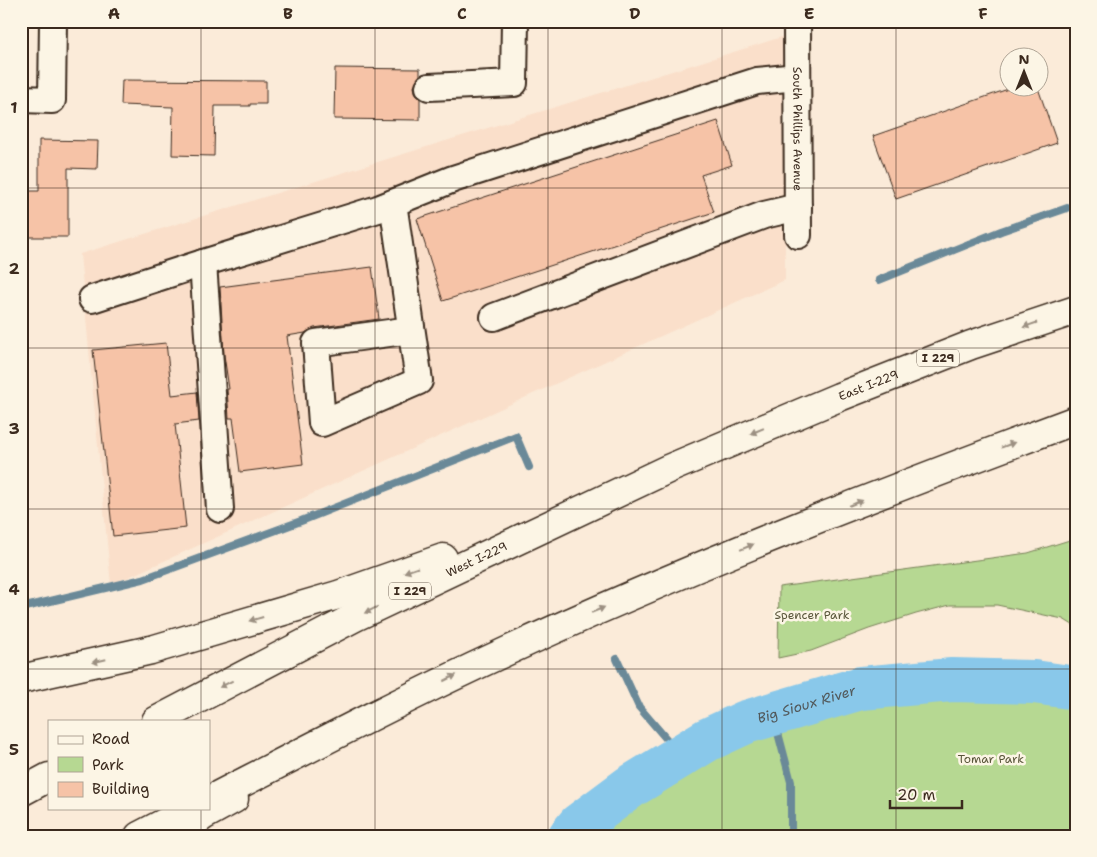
<svg xmlns="http://www.w3.org/2000/svg" width="1097" height="857" font-family="'Shantell Sans',sans-serif">
  <rect width="100%" height="100%" fill="#fbebd9"/>
  <filter id="ink" filterUnits="userSpaceOnUse"><feTurbulence type="fractalNoise" baseFrequency=".02" numOctaves="2"/><feDisplacementMap in="SourceGraphic" scale="10" xChannelSelector="R" yChannelSelector="G"/><feConvolveMatrix kernelMatrix="1 2 1 2 8 2 1 2 1" color-interpolation-filters="sRGB"/></filter>
  <g filter="url(#ink)">
    <path fill="#fadfca" d="M785,36v244l-674,305 -31,-331z"/>
    <g fill="#b6d892" stroke="#788158">
      <path d="M1076,538v89l-13,-8 -66,-14h-47l-34,9 -47,15 -58,22 -33,7 1,-71 249,-34z"/>
      <path d="M993,681l83,14v141h-500l54,-49 77,-47 93,-34z"/>
    </g>
    <g fill="none" stroke-linecap="round" stroke-linejoin="round">
      <g stroke="#6a8998" stroke-width="8">
        <path d="M879,280l122,-49 75,-26"/>
        <path d="M21,608l122,-29 158,-58 215,-85 13,31"/>
        <path d="M617,659l22,48 42,49"/>
        <path d="M773,714l18,68v54"/>
      </g>
      <path stroke="#89c8ea" stroke-width="44" id="s1" d="M570,836l9,-11 51,-38 77,-47 39,-18 115,-34 91,-8 82,2 42,6"/>
    </g>
    <g fill="#f6c3a7" stroke="#3b2a1e">
      <path d="M335,68l85,1v6l-4,6 -2,6 2,8 4,3v22l-86,-1z"/>
      <path d="M122,80l144,1v23h-16v2h-35l-1,50 -42,-1 1,-48 -52,-2z"/>
      <path d="M1011,88h27l19,55 -161,56 -23,-63z"/>
      <path d="M718,121l14,44 -31,10 13,37 -271,89 -26,-82z"/>
      <path d="M39,140l59,1 -1,28 -29,-1v69h-47v-46h18z"/>
      <path d="M372,267l7,52 -65,9 -9,5 -18,3 16,128 -63,8 -7,-54h-4l-2,-29h2l-5,-34 -4,-68z"/>
      <path d="M166,343l6,52 25,-3 2,29 -24,3 11,104 -73,8 -20,-186z"/>
    </g>
    <g fill="none" stroke-linecap="round" stroke-linejoin="round">
      <g stroke="#3b2a1e" stroke-width="30">
        <g id="minor">
          <path id="s2" d="M797,21l1,214"/>
          <path d="M429,87l85,-4 1,-62"/>
          <path d="M21,99l31,1 1,-79"/>
          <path d="M393,203l26,178 -97,42 -6,-80 95,-13"/>
          <path d="M203,263l17,246"/>
          <path d="M92,299l111,-36 175,-54 75,-30 304,-98 40,-4"/>
          <path d="M494,317l270,-102 34,-8"/>
        </g>
      </g>
      <g stroke="#3b2a1e" stroke-width="31">
        <g id="highway">
          <path d="M21,679l130,-29 187,-55 105,-37"/>
          <path id="s3" d="M156,721l199,-104 313,-148 171,-72 132,-52 105,-35"/>
          <path d="M21,792l28,-15"/>
          <path d="M209,800c97,-50 194,-101 294,-147 187,-87 380,-161 573,-233"/>
          <path d="M139,836l54,-28"/>
          <path d="M176,836l27,-20 31,-17"/>
        </g>
      </g>
      <use href="#minor" stroke="#fcf5e5" stroke-width="26"/>
      <use href="#highway" stroke="#fcf5e5" stroke-width="28"/>
    </g>
    <defs><path id="oneway-solid" d="M-6-.8H1V-3.2L6.5 0L1 3.2V.8H-6Z" transform="scale(1.25)"/></defs>
    <g fill="#9c9082">
      <use href="#oneway-solid" transform="translate(1030 325) rotate(161)"/>
      <use href="#oneway-solid" transform="translate(757 431) rotate(157)"/>
      <use href="#oneway-solid" transform="translate(1008 445) rotate(-21)"/>
      <use href="#oneway-solid" transform="translate(856 503) rotate(-22)"/>
      <use href="#oneway-solid" transform="translate(747 547) rotate(-23)"/>
      <use href="#oneway-solid" transform="translate(411 570) rotate(161)"/>
      <use href="#oneway-solid" transform="translate(371 610) rotate(154)"/>
      <use href="#oneway-solid" transform="translate(598 610) rotate(-23)"/>
      <use href="#oneway-solid" transform="translate(256 619) rotate(164)"/>
      <use href="#oneway-solid" transform="translate(99 661) rotate(167)"/>
      <use href="#oneway-solid" transform="translate(450 678) rotate(-26)"/>
      <use href="#oneway-solid" transform="translate(226 684) rotate(153)"/>
    </g>
  </g>
  <path fill="none" stroke="#3b2a1e" stroke-width="1" stroke-opacity="0.55" d="M201,21v700M375,21v815M548,21v815M722,21v815M896,21v815M21,188h1055M21,348h1055M21,509h1055M21,669h1055M201,808v28"/>
  <g text-anchor="middle" dominant-baseline="central" stroke-width="5" stroke-linejoin="round" paint-order="stroke">
    <g fill="#fcf5e5" stroke="#75675a" stroke-width="1">
      <rect x="917" y="349.5" width="42" height="17" rx="4"/>
      <rect x="389" y="582.5" width="42" height="17" rx="4"/>
    </g>
    <g font-size="11" font-weight="bold" fill="#3b2a1e">
      <text x="938" y="358">I 229</text>
      <text x="410" y="591">I 229</text>
    </g>
    <g font-size="12" fill="#3b2a1e" stroke="#fcf5e5">
      <text stroke="none"><textPath href="#s2" startOffset="108">South Phillips Avenue</textPath></text>
      <text stroke="none"><textPath href="#s3" startOffset="788">East I-229</textPath></text>
      <text stroke="none"><textPath href="#s3" startOffset="359">West I-229</textPath></text>
    </g>
    <g font-size="12" fill="#5a563b" stroke="#fcf5e5">
      <text x="812" y="615">Spencer Park</text>
      <text x="991" y="759">Tomar Park</text>
    </g>
    <g font-size="14" font-style="italic" fill="#52595b" stroke="#fcf5e5">
      <text stroke="none"><textPath href="#s1" startOffset="274">Big Sioux River</textPath></text>
    </g>
  </g>
  <rect width="1097" height="857" fill="none" stroke="#fcf5e5" stroke-width="55"/>
  <rect x="48" y="720" width="162" height="90" fill="#fcf5e5" stroke="#afa495"/>
  <rect x="58" y="736" width="25" height="8" fill="#fcf5e5" stroke="#afa495"/>
  <text x="92" y="744" font-size="15" fill="#3b2a1e">Road</text>
  <rect x="58" y="757" width="25" height="15" fill="#b6d892" stroke="#afa495"/>
  <text x="92" y="770" font-size="15" fill="#3b2a1e">Park</text>
  <rect x="58" y="782" width="25" height="15" fill="#f6c3a7" stroke="#afa495"/>
  <text x="92" y="794" font-size="15" fill="#3b2a1e">Building</text>
  <g transform="translate(1024 72)"><circle r="24" fill="#fcf5e5" stroke="#afa495"/>
  <path d="M0-4L9 19L0 12L-9 19Z" fill="#3b2a1e"/>
  <text y="-8" font-size="14" font-weight="bold" text-anchor="middle" fill="#3b2a1e">N</text>
  </g>
  <path d="M890 800v8h72v-8" fill="none" stroke="#3b2a1e" stroke-width="2.5"/>
  <text x="897" y="800" font-size="15" fill="#3b2a1e" stroke="#fcf5e5" stroke-width="4" paint-order="stroke">20 m</text>
  <rect x="28" y="28" width="1042" height="802" fill="none" stroke="#3b2a1e" stroke-width="2"/>
  <g font-size="16" text-anchor="middle" font-weight="bold" fill="#3b2a1e">
    <text x="114" y="19">A</text>
    <text x="288" y="19">B</text>
    <text x="462" y="19">C</text>
    <text x="635" y="19">D</text>
    <text x="809" y="19">E</text>
    <text x="983" y="19">F</text>
    <text x="14" y="113">1</text>
    <text x="14" y="274">2</text>
    <text x="14" y="434">3</text>
    <text x="14" y="595">4</text>
    <text x="14" y="755">5</text>
  </g>
</svg>
